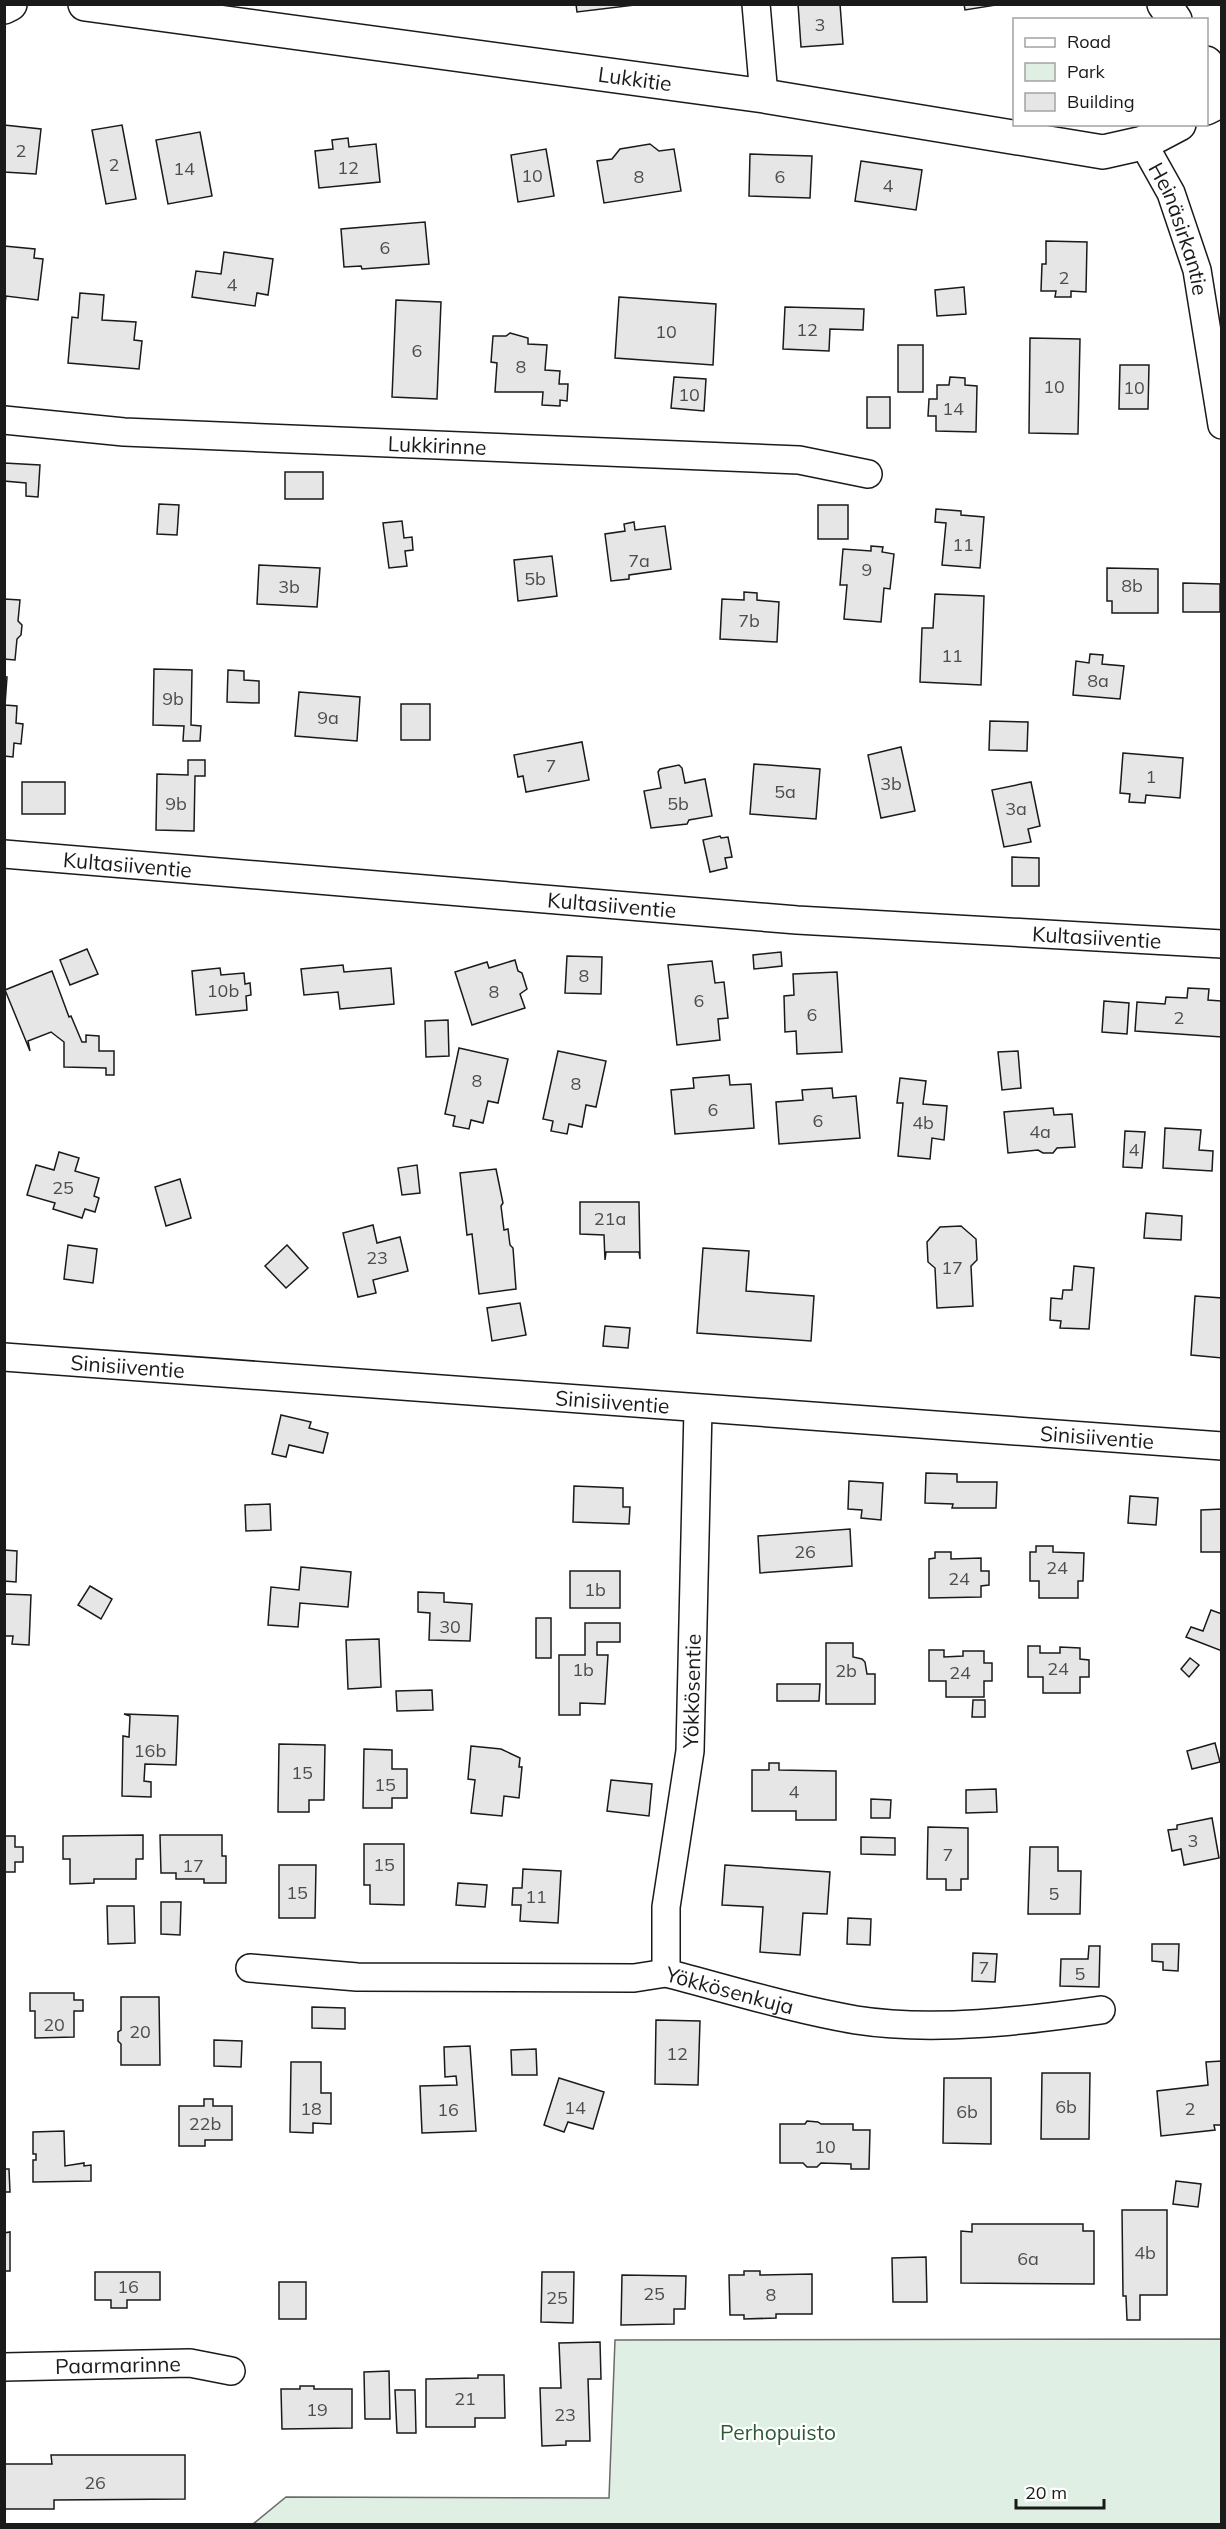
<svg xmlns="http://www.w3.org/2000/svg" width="1226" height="2529" font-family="Mulish,sans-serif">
  <rect width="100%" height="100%" fill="#fff"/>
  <path fill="#e0efe3" stroke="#6a6a6a" stroke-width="1.5" d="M1221,2339v185h-968l33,-27 323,1 6,-158z"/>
  <g fill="#e6e6e6" stroke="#1a1a1a" stroke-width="1.5">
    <path d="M576,4h67l-66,8z"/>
    <path d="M798,4h42l3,40 -42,3z"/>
    <path d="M964,4h38l-37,6z"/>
    <path d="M4,125l37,4 -5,45 -32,-2z"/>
    <path d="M122,125l14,74 -30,5 -14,-74z"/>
    <path d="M200,132l12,64 -44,8 -12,-64z"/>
    <path d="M348,138l1,9 27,-3 4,38 -61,6 -4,-37 18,-2 -1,-9z"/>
    <path d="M650,144l9,7 15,-2 7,42 -77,12 -7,-42 15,-2 8,-10z"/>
    <path d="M546,149l8,47 -36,6 -7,-47z"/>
    <path d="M750,154l62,2 -2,42 -61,-2z"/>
    <path d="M861,161l61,9 -6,40 -61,-9z"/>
    <path d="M425,222l4,42 -67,5 -1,-3 -17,1 -3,-38z"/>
    <path d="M1046,241l41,1 -1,50 -15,-1v6h-16l1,-6h-15l1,-27h4z"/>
    <path d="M4,246l31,3 -1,9 9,1 -5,41 -32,-4 -2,15z"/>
    <path d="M224,252l49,7 -5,36 -11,-2 -2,13 -63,-9 4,-26 25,3z"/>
    <path d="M964,287l2,27 -29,2 -2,-26z"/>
    <path d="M80,293l24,2 -2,25 34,2 -2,18 8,1 -3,28 -71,-6 4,-46 6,1z"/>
    <path d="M619,297l97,7 -3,61 -98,-7z"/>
    <path d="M396,300l45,2 -4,97 -45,-2z"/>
    <path d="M785,307l79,2 -1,21 -33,-1 -1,22 -46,-2z"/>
    <path d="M510,333l18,5v6l19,1 -2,25 15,1 -1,13h9l-1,17 -7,-1v6l-18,-1 1,-13h-48l2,-29 -6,-1 2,-26h13z"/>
    <path d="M1030,338l50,1 -2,95 -49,-1z"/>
    <rect x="898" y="345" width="25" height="47"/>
    <path d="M1120,365h29l-1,44h-29z"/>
    <path d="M674,377l32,2 -2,32 -33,-3z"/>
    <path d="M950,377l15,1v7l12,1 -1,46 -40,-1v-15h-8l1,-17h8v-14h12z"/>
    <rect x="867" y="397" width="23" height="31"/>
    <path d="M4,463l36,2 -2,32 -12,-1v-13l-22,-2z"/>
    <rect x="285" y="472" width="38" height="27"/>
    <path d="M159,504l20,1 -2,30 -20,-1z"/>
    <rect x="818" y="505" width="30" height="34"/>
    <path d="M936,509l25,2v4l23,2 -4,51 -38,-3 4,-42 -11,-1z"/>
    <path d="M402,521l2,17 8,-1 1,13 -8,1 2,15 -18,2 -6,-45z"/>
    <path d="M634,522l1,8 30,-4 6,43 -42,6v4l-18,2 -6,-47 20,-3 -1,-7z"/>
    <path d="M871,546l12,1 -1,5 12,2 -4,35 -6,-1 -3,34 -37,-3 3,-34h-7l3,-36 28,2z"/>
    <path d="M552,556l5,40 -39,5 -4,-41z"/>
    <path d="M259,565l61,3 -3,39 -60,-3z"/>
    <path d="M1107,568l51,1v44h-46v-12h-5z"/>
    <path d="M1183,583l37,1v28h-37z"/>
    <path d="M744,592l13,1v7l22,2 -2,40 -57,-3 2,-40 22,1z"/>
    <path d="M935,594l49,2 -3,89 -61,-3 2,-54h11z"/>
    <path d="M4,599l16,1 -2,21 4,4 -1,10 -4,4 -2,21 -11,-1z"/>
    <path d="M1090,654l13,1 -1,9 22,2 -4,33 -47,-4 3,-34 13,2z"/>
    <path d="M154,669l38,1 -1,55 10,1 -1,15h-17l1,-15 -31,-1z"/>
    <path d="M228,670l16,1v9l15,1v22l-32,-1z"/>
    <path d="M4,677h3l-2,28 12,1 -1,17 7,1 -2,20 -7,-1 -1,14 -9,-1z"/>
    <path d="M299,692l61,5 -3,44 -62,-5z"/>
    <rect x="401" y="704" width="29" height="36"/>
    <path d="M990,721l38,1 -1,29 -38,-1z"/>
    <path d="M582,742l7,38 -63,12 -3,-16 -5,1 -4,-22z"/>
    <path d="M901,747l14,64 -34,7 -13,-63z"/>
    <path d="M1123,753l60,5 -3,40 -34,-3 -1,8 -16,-1 1,-8 -10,-1z"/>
    <path d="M188,760h17v16h-10l-1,55 -38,-1 1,-56 31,1z"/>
    <path d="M754,764l66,5 -4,50 -66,-5z"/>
    <path d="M679,765l3,3 3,15 20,-4 7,37 -23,4 -2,4 -36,4 -7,-37 17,-3 -3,-16 2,-3z"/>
    <rect x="22" y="782" width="43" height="32"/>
    <path d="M1031,782l9,44 -12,3 3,13 -27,5 -12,-57z"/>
    <path d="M720,836l1,2 7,-1 4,20 -7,1 2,10 -17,4 -7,-32z"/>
    <path d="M1012,857l27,1v28h-27z"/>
    <path d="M87,949l11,25 -28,11 -10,-25z"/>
    <path d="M781,952l1,14 -28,3 -1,-14z"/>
    <path d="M567,956l35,1 -1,37 -36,-1z"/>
    <path d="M515,960l3,11 4,2 5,16 -7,5 5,14 -53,17 -17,-53 32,-10 2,6z"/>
    <path d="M712,961l3,22 9,-1 4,36 -10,1 2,21 -43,5 -9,-80z"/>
    <path d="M343,965l1,7 47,-4 3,36 -54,5 -2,-17 -34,3 -3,-26z"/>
    <path d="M220,968l1,7 23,-2 1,11 5,-1 1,12 -5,1 1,14 -51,5 -4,-44z"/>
    <path d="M52,971l17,46 2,-1 11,26h4v-7l13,1v15h15v24h-8v-7l-42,-1v-25l-13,-10 -23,9 2,10 -25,-61z"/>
    <path d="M837,972l5,80 -45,2 -1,-23 -11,1 -1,-36 10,-1 -1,-21z"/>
    <path d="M1188,988l21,1 -1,11 13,1 1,-5v41l-87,-6 2,-29 28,2 1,-7 21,1z"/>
    <path d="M1104,1001l25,2 -2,31 -25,-2z"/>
    <path d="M448,1020l1,36 -23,1 -1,-36z"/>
    <path d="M459,1048l49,11 -10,44 -10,-2 -5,22 -12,-3 -2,9 -16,-3 2,-10 -10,-2z"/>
    <path d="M558,1051l48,10 -10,46 -10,-2 -4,22 -13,-3 -2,10 -16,-3 2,-10 -10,-2z"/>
    <path d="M1018,1051l3,37 -19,2 -4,-38z"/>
    <path d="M729,1075l1,10 21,-1 3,44 -79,6 -4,-44 23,-2 -1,-10z"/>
    <path d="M900,1078l26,3 -3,23 24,2 -3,34 -12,-2 -2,21 -32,-3 5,-53h-6z"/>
    <path d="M832,1088l1,10 23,-2 4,42 -81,6 -3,-42 27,-2 -1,-10z"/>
    <path d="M1053,1108l1,7 18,-1 3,33 -18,1 -4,5h-10l-5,-3 -30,3 -4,-41z"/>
    <path d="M1165,1128l36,2 -2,20 14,1 -1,20 -49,-3z"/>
    <path d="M1125,1131l20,1 -3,36 -19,-1z"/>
    <path d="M59,1152l20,6 -4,13 24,7 -5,18 5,2 -4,14 -10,-3 -3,9 -29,-9 2,-6 -28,-8 9,-30 18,5z"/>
    <path d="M417,1165l3,28 -18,2 -4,-27z"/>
    <path d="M496,1169l7,34 -2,3 3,24 4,-1 2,16 3,3 3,41 -37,5 -7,-60 -5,1 -7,-62z"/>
    <path d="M180,1179l11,39 -25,8 -11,-39z"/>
    <path d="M580,1202h59l1,57 -1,-7h-33l-1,8 -1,-25 -24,-1z"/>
    <path d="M1146,1213l36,3 -1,24 -37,-2z"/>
    <path d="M373,1225l4,18 23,-6 8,34 -35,9 3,13 -18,4 -15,-64z"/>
    <path d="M961,1226l15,13 1,21 -6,6 2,40 -36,2 -2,-40 -7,-6 -1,-20 13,-15z"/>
    <path d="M68,1245l29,4 -4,34 -29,-4z"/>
    <path d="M287,1245l21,23 -22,20 -21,-22z"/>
    <path d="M703,1248l46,3 -3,40 68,5 -3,45 -114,-8z"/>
    <path d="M1074,1266l20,2 -5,61 -29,-1 1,-7 -11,-1 1,-22 11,1 1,-9h9z"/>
    <path d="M1195,1296l27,2v60l-31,-3z"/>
    <path d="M520,1303l6,32 -34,6 -5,-33z"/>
    <path d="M605,1326l25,2 -2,20 -25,-2z"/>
    <path d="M281,1415l30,7 -2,6 19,5 -5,20 -34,-8 -3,12 -14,-3z"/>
    <path d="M926,1473l31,1v8h40l-1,26h-44l1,-4 -28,-1z"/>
    <path d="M849,1481l34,2 -2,37 -20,-2 1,-8 -14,-1z"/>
    <path d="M574,1486l49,2v19h7l-1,17 -56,-2z"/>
    <path d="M1130,1496l28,2 -2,27 -28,-2z"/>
    <path d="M270,1504l1,26 -25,1 -1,-26z"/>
    <path d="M1222,1509v43h-21v-42z"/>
    <path d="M850,1529l2,37 -92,7 -2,-37z"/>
    <path d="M1036,1546h17v6l31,1 -1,28h-5v17h-39v-17h-9v-29h6z"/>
    <path d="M4,1550l13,1 -1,31 -12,-1z"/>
    <path d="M935,1552h16v7l30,-1v13h8v14l-8,1v11l-52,1v-39l6,-1z"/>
    <path d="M301,1567l50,5 -3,35 -48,-4 -2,24 -30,-2 3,-38 28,3z"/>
    <rect x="570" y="1571" width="50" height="37"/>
    <path d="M90,1586l22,13 -11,20 -23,-14z"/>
    <path d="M418,1592l26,1v9l28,2 -2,37 -41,-1 1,-27 -12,-1z"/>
    <path d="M4,1594l27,1 -2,50 -17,-1 1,-8h-9z"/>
    <path d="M1211,1610l11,4v37l-36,-14 5,-10 12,4z"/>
    <rect x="536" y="1618" width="15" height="40"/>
    <path d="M585,1623h35v19h-23v13h11l-3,49 -25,-1v12h-21v-60h26z"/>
    <path d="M379,1639l2,48 -33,2 -2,-49z"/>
    <path d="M826,1643h27v14l9,2 3,3 2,12h8v30h-49z"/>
    <path d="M1028,1646h12v7h20v-6l20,1v11l9,1v17h-9v16h-37v-16h-15z"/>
    <path d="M929,1650h15v7l19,-1v-5h21v12h8v18h-8v16h-38v-16h-17z"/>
    <path d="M1190,1658l9,7 -10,12 -8,-8z"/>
    <path d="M777,1684h43l-1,17h-42z"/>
    <path d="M432,1690l1,20 -36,1 -1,-20z"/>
    <path d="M973,1700h12v17h-13z"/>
    <path d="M124,1714l54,2 -2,49 -31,-1 -1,17 7,1v15l-29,-1 1,-60 6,1 1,-21z"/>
    <path d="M1215,1743l5,19 -28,7 -5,-18z"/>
    <path d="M279,1744l46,1 -1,55h-15v12h-31z"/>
    <path d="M471,1746l30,3 19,9 -1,9h3l-3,31 -15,-2 -2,20 -31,-3 4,-33 -7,-1z"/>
    <path d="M364,1749l28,1v19h15v29h-15v10h-29z"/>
    <path d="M769,1763h10v7l57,1v49h-40v-9h-44v-41h17z"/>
    <path d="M611,1780l41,4 -3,32 -42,-5z"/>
    <path d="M996,1789l1,23 -31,1v-23z"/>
    <path d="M871,1799l20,1 -1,18h-19z"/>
    <path d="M1212,1818l7,40 -35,7 -3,-16 -9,2 -4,-21 9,-1v-4z"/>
    <path d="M928,1827l40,1v51h-7v11h-15v-11h-19z"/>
    <path d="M143,1835v24h-7v20h-42v4l-24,1v-25h-7v-23z"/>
    <path d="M160,1835h62v21h4v27h-22v-4h-28v-6h-15z"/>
    <path d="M4,1836h11v11h8v15h-8v10h-11z"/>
    <path d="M861,1837l34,1v17l-34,-1z"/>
    <path d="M364,1844h40v61l-34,-1v-19h-6z"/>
    <path d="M1030,1847h28v24h23l-1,43h-52z"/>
    <path d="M279,1865h37l-1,53h-36z"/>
    <path d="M725,1865l105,7 -3,42 -24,-1 -3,42 -40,-3 3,-45 -41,-2z"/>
    <path d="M523,1869l38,2 -3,52 -38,-2 1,-16h-9l1,-17h9z"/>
    <path d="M458,1883l29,2 -2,22 -29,-2z"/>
    <path d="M161,1902h20l-1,33 -19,-1z"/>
    <path d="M107,1906h27l1,37 -27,1z"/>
    <path d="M848,1918l23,1 -1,26 -23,-1z"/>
    <path d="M1152,1944h27l-1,27 -15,-1v-8l-11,-1z"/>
    <path d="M1089,1946h11l-1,41 -39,-1 1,-27h27z"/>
    <path d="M973,1953l24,1 -2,28 -23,-1z"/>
    <path d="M30,1993h44v7h9v11h-9v26l-39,1v-27h-5z"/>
    <path d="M121,1997h38l1,68h-39v-21l-3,-3v-9l3,-2z"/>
    <path d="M312,2007l33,1v21l-33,-1z"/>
    <path d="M656,2020l44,1 -2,64 -43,-1z"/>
    <path d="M214,2040l28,1 -1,26 -27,-1z"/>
    <path d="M470,2046l6,85 -54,2 -2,-47 37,-1 -1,-9 -11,1 -1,-30z"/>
    <path d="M536,2049l1,26h-25l-1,-25z"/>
    <path d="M1222,2061v64h-8l1,5 -54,6 -4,-45 51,-6 -2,-23z"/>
    <path d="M291,2062h30v31h10v31l-18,-1v10l-23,-1z"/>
    <path d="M1042,2073h48l-1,66h-48z"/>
    <path d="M559,2078l45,14 -11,37 -25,-7 -4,10 -20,-7z"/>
    <path d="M944,2078h47v66l-48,-1z"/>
    <path d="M204,2099h9v7h19v34h-27v6h-26v-40h25z"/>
    <path d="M807,2121l11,1 3,2h32v6h17l-1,39h-18v-5l-30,-1 -4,4h-10l-4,-4h-23v-39h25z"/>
    <path d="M64,2131l1,35 19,-3v3l7,-1v16l-58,1v-22h3v-6h-3v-22z"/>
    <path d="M4,2169h5l1,23h-6z"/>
    <path d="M1176,2181l25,3 -3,23 -25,-3z"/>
    <path d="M1122,2210h45v85h-27v25h-13l-1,-24h-3z"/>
    <path d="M972,2224h111v7h11v53l-133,-1v-52l11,1z"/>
    <path d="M10,2232v39h-6v-38z"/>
    <path d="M926,2257l1,45h-34l-1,-44z"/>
    <path d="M744,2271h16v4l52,-1v40h-36v4l-32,1v-4h-14l-1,-40h15z"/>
    <path d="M95,2272h65v28h-33v8h-16v-8h-16z"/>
    <path d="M542,2272h32l-1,51 -32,-1z"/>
    <path d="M622,2275l64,1 -1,33h-11v15l-53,1z"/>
    <rect x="279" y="2282" width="27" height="37"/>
    <path d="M600,2342l1,37h-13l2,62h-24v4l-24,1 -2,-58h21l-2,-45z"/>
    <path d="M389,2371l1,48h-25l-1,-47z"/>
    <path d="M478,2375h26l1,43h-30v9h-49v-48l52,-1z"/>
    <path d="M300,2386h14v3h38v39l-70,1 -1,-40h19z"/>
    <path d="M395,2390h20l1,43h-19z"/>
    <path d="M51,2455h134v44l-131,1v9h-50v-45h48z"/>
  </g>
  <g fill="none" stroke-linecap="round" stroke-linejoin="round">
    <g stroke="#1a1a1a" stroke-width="30">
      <g id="minor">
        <path d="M756,4l8,92"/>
        <path id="s1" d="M1143,143l28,50 26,77 25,155"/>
        <path id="s2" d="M4,420l120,12 675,28 69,14"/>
        <path id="s3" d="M4,854l793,66 425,24"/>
        <path id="s4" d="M4,1357l1218,89"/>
        <path id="s5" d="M250,1968l107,9 277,1 32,-5c62,16 126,36 190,47 77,12 168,1 245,-10"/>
        <path id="s6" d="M666,1973v-66l24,-156 8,-342"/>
        <path id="s7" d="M4,2367l186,-4 41,8"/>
      </g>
    </g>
    <g stroke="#1a1a1a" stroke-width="36">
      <g id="tertiary">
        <path id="s8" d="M85,4l679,92 339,56 40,-9 36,-19"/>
        <path d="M1164,4l11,16"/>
        <path d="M4,7l6,-3"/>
        <path d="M1206,63l16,21"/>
        <path d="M1206,108l16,-8"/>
      </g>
    </g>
    <use href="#minor" stroke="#fff" stroke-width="27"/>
    <use href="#tertiary" stroke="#fff" stroke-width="33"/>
  </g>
  <g text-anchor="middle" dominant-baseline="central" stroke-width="4.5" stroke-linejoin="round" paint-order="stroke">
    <g font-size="18" fill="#4d4d4d">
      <text x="820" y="24">3</text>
      <text x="21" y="150">2</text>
      <text x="114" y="164">2</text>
      <text x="348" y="167">12</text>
      <text x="184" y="168">14</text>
      <text x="532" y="175">10</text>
      <text x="639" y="176">8</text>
      <text x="780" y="176">6</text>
      <text x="888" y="185">4</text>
      <text x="385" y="247">6</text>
      <text x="1064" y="277">2</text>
      <text x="232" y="284">4</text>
      <text x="807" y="329">12</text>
      <text x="666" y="331">10</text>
      <text x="417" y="350">6</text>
      <text x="521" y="366">8</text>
      <text x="1054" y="386">10</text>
      <text x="1134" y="387">10</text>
      <text x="689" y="394">10</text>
      <text x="953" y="408">14</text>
      <text x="963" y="544">11</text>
      <text x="639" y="560">7a</text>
      <text x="867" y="569">9</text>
      <text x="535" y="578">5b</text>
      <text x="1132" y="585">8b</text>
      <text x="289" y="586">3b</text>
      <text x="749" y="620">7b</text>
      <text x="952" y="655">11</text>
      <text x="1098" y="680">8a</text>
      <text x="173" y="698">9b</text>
      <text x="328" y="717">9a</text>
      <text x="551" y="765">7</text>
      <text x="1151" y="776">1</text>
      <text x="891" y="783">3b</text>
      <text x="785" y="791">5a</text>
      <text x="176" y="803">9b</text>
      <text x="678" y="803">5b</text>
      <text x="1016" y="808">3a</text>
      <text x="584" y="975">8</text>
      <text x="223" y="990">10b</text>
      <text x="494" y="991">8</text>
      <text x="699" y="1000">6</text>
      <text x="812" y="1014">6</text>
      <text x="1179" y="1017">2</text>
      <text x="477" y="1080">8</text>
      <text x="576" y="1083">8</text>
      <text x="713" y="1109">6</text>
      <text x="818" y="1120">6</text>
      <text x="923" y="1122">4b</text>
      <text x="1040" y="1131">4a</text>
      <text x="1134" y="1149">4</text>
      <text x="63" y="1187">25</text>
      <text x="610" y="1218">21a</text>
      <text x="377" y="1257">23</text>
      <text x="952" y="1267">17</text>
      <text x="805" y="1551">26</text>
      <text x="1057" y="1567">24</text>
      <text x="959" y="1578">24</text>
      <text x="595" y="1589">1b</text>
      <text x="450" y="1626">30</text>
      <text x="1058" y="1668">24</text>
      <text x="583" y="1669">1b</text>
      <text x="846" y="1670">2b</text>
      <text x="960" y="1672">24</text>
      <text x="150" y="1750">16b</text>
      <text x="302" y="1772">15</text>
      <text x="385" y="1784">15</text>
      <text x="794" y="1791">4</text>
      <text x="1193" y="1840">3</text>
      <text x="948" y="1854">7</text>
      <text x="384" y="1864">15</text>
      <text x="193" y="1865">17</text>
      <text x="297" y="1892">15</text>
      <text x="1054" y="1893">5</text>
      <text x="536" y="1896">11</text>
      <text x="984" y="1967">7</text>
      <text x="1080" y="1973">5</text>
      <text x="54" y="2024">20</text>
      <text x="140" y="2031">20</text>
      <text x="677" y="2053">12</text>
      <text x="1066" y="2106">6b</text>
      <text x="575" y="2107">14</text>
      <text x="311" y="2108">18</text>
      <text x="1190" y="2108">2</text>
      <text x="448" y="2109">16</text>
      <text x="967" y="2111">6b</text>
      <text x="205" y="2123">22b</text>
      <text x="825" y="2146">10</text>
      <text x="1145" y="2252">4b</text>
      <text x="1028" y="2258">6a</text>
      <text x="128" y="2286">16</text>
      <text x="654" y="2293">25</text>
      <text x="771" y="2294">8</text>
      <text x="557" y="2297">25</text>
      <text x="465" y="2398">21</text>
      <text x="317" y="2409">19</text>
      <text x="565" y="2414">23</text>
      <text x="95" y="2482">26</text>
    </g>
    <g font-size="21" fill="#1a1a1a" stroke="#fff">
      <text stroke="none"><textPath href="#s8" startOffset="555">Lukkitie</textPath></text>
      <text stroke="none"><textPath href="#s1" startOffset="94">Heinäsirkantie</textPath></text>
      <text stroke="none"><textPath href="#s2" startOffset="434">Lukkirinne</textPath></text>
      <text stroke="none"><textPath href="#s3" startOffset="124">Kultasiiventie</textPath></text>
      <text stroke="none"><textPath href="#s3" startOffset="610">Kultasiiventie</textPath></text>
      <text stroke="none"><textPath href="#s3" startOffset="1096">Kultasiiventie</textPath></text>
      <text stroke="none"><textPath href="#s4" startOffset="124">Sinisiiventie</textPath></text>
      <text stroke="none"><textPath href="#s4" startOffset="610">Sinisiiventie</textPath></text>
      <text stroke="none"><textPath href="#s4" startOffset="1096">Sinisiiventie</textPath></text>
      <text stroke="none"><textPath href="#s6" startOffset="284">Yökkösentie</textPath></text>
      <text stroke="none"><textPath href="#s5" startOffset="483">Yökkösenkuja</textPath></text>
      <text stroke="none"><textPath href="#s7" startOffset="114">Paarmarinne</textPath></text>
    </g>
    <g font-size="21" fill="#2b5a34" stroke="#fff">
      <text x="778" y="2432">Perhopuisto</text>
    </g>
  </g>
  <rect width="1226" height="2529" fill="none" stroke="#1a1a1a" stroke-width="12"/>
  <rect x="1013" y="18" width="195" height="108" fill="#ffffff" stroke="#a3a3a3" stroke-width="1.5"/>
  <rect x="1025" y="38" width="30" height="9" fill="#ffffff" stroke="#a3a3a3" stroke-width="1.5"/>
  <text x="1067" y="48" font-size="18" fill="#1a1a1a">Road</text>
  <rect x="1025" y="63" width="30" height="18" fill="#e0efe3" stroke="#a3a3a3" stroke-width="1.5"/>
  <text x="1067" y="78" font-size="18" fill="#1a1a1a">Park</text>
  <rect x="1025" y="93" width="30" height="18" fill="#e6e6e6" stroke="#a3a3a3" stroke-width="1.5"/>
  <text x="1067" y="108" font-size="18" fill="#1a1a1a">Building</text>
  <path d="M1016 2499v9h88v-9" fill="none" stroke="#1a1a1a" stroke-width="3"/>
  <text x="1025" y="2499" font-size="18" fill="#1a1a1a" stroke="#ffffff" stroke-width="4.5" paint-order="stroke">20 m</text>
</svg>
